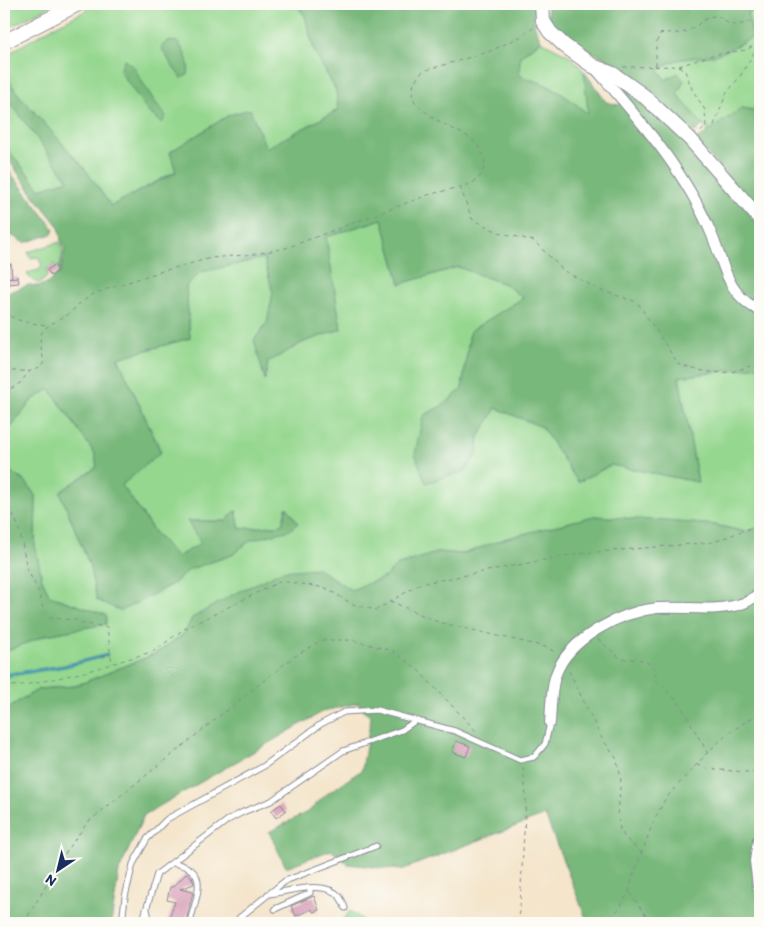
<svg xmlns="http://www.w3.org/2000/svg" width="764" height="927" font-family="Itim,sans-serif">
  <rect width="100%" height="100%" fill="#fdfcf7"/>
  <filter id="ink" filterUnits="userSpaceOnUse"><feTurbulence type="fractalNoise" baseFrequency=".02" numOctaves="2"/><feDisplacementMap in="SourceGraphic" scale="10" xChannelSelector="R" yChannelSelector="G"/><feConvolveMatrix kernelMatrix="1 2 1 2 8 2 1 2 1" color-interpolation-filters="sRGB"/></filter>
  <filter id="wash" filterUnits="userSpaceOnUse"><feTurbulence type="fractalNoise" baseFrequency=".0096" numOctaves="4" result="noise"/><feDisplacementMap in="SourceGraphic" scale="20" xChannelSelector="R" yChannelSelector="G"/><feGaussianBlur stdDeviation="1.12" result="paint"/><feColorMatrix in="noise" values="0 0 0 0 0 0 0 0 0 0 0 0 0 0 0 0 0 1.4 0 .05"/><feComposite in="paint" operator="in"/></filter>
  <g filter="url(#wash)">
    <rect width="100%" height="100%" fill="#f4e5cb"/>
    <g fill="#95d78f" stroke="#588376">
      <path d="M4,4h51l-51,26z"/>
      <path d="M94,4h202l9,12 10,37 21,37 2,20 -72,38 -37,-33 -59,37 6,19 -65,35 -26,-37 -66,-74 -15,-21v-20l7,-2 42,-25 30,-15z"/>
      <path d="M760,9v102l-18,-3 -34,24 -31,-38 1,-20 -13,6 -6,-9c14,-17 39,-11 58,-17 13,-4 25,-12 36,-17l-6,-25z"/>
      <path d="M541,41l29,15 14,15 5,44c-15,-13 -30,-25 -48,-32 -10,-4 -13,-2 -22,-9l1,-18z"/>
      <path d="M4,94l64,86 -28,9 -36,-44z"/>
      <path d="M9,206l1,28 -2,18 -4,1v-44z"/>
      <path d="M382,219l18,65 58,-17 47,17 18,14 -53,33 -8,58 -17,15 -22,12 54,39 2,-18 17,-29 46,19 36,55 33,-17 87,17 -19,-105 81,-11v161l-14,5 -31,-7 -121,-9 -87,22 -44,16 -24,-2 -43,14 -11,11 -34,13 -34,-22 -125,50 -8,16 -29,20 -80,32 -36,3 -35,21v-58l42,-17 60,-12 -1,-8 -55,-19 -8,-16 -7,-35 1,-48 -10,-15 -17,-11 -5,-10v-24l28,-37 18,-11 45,65 2,13 -37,25 29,72 8,36 76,-16 17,-15 42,-14 19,-15 39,-10 -4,-22 -4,17 -42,4 -4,-18 -10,10h-38l14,22 -25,14 -22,-24 -33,-48 39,-33 -43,-94 72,-20 -4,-52 15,-14 63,-14 9,35 -6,31 -13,16 14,22 36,-20 37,-13 -15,-92z"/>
      <path d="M60,242l3,8 -4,20 -5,-6 -8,6 2,4 -2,4 -6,5c-6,-1 -11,-4 -13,-10l12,-3 3,-5 -4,-8 -8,1 -2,-6z"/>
      <path d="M350,911l18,12h-28z"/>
    </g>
    <g fill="#78b87a" stroke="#4a746c">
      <path d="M296,4h240c-5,15 -2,22 5,36l-21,16 -1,18c9,7 12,5 22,9 18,7 32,19 47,31l-4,-43 22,31 12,3 9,-7v-11l62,58 71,78v143l-81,11 19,105 -87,-17 -33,17 -36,-55 -46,-19 -17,29 -2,18 -12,16 -39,12 -11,-29 8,-38 22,-12 17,-15 8,-58 53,-33 -18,-14 -47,-17 -58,17 -18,-65 -56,18 15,92 -37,13 -36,20 -3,18 -11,-40 13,-17 6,-30 -9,-35 -63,14 -15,14 4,52 -72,20 43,94 -39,33 33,48 22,24 24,-14 -14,-22h39l10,-11 4,19 42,-4 5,-18 11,16 -8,7 -39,10 -19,15 -42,14 -17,15 -52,27 -24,-11 -8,-36 -29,-72 37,-25 -2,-13 -45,-65 -18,11 -28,37v-147l5,2 20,-7 10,1 9,-3 12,-11 5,-23 -4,-9 -2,-13 -27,-34 -28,-40v-8l36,44 28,-9 -64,-86v-20l15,21 66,74 26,37 65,-34 -6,-20 59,-37 21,-6 16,39 72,-38 -2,-20 -21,-37 -10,-37z"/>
      <path d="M548,4h212v5l-13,4 6,24c-11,5 -23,13 -35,17 -20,6 -44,0 -59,17l6,9 13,-7 6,8 -7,13 26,31 -9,8c-26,-24 -51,-49 -79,-69 -20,-13 -44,-18 -60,-36 -7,-7 -8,-14 -7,-24z"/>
      <path d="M168,41l10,1c7,11 12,19 10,33l-7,3 -10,-14 -10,-17z"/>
      <path d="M124,59l12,10 2,6 15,24 13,17 -4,7 -14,-11 -28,-41z"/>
      <path d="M742,108l18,3v104l-64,-75z"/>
      <path d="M4,164l50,65 -2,5 -28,9 -14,-9 -1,-28 -5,3v-18l8,-5 -8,-17z"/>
      <path d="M4,461l5,10 17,11 10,15 -1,48 7,35 8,16 56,19v9l-60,11 -42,17z"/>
      <path d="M594,516l100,7 21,2 31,7 14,-5v301l-4,9 -2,50 6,13v23h-172l-43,-108 -144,55 -53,-6 -17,-14 -45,17 -17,-35 40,-21 19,-18 34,-23 9,-52 -13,-15 -34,8 -180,104 -25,56 -8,52h-107v-213l35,-21 36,-3 80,-32 29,-20 8,-16 38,-22 52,-25 35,-3 34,22 34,-13 11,-11 43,-14 24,2 44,-16z"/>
    </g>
    <path fill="#50b5ce" stroke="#367296" d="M108,654l-1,2 -42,11 -61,10v-3l60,-9z"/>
    <g id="blocks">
      <g fill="#d79cb7">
        <path d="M11,264l1,13 -8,1v-13z"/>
        <path d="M54,265l4,6 -7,5 -4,-6z"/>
        <path d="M18,277l1,6 -10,1 -1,-6z"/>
        <path d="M456,741l14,5 -4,11 -14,-5z"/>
        <path d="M281,804l5,7 -10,7 -5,-7z"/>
        <path d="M187,873l5,5 2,6 -14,5 13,3 -6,25v6h-20l8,-21 -8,-2 3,-13h3z"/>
        <path d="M314,896l5,14 -6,2 -1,-3 -16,7 -5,-10z"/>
      </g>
    </g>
  </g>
  <g filter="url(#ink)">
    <use href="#blocks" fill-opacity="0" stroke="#888a94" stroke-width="1"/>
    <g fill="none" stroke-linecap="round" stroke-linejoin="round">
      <g stroke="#888a94" stroke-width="7">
        <g id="lane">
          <path d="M173,863c36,6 25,29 18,55l1,5"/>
          <path d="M268,894c20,-2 57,-15 72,3 2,3 4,7 5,11"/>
          <path d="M147,909l3,14"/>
          <path d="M275,909l35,-16v-5"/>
          <path d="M122,923l3,-26 8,-33 14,-25 20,-20 97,-53 57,-42 23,-12 33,-2 78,21 65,29 14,-3 11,-13 5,-21"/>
          <path d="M142,923l15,-49 71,-54 15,-8 28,-11 72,-50 59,-21 13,-9"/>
          <path d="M236,923l3,-5 46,-37 91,-35"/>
        </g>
      </g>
      <g stroke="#888a94" stroke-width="12">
        <g id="street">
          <path d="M594,67c44,51 91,103 117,166 14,32 14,60 49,78"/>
          <path d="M550,723c1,-15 1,-36 6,-49 13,-36 65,-62 101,-66 29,-2 60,5 87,-5 6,-2 11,-7 16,-10"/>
        </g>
      </g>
      <g stroke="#888a94" stroke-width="16">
        <g id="secondary">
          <path d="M542,4l1,17 7,11 15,14 28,20 20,8 31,22 46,43 70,80"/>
          <path d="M4,42l74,-38"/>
          <path d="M760,841l-3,20 3,25"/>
        </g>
      </g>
      <g stroke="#888a94" stroke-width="1" stroke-dasharray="4 4" stroke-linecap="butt">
        <path d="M656,66v-23l4,-9c9,-3 17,1 26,-2 10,-4 17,-14 27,-16 8,-2 10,6 17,8 9,3 21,-3 30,-5"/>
        <path d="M679,66l6,5 7,18 13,21 1,17 -7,6"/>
        <path d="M623,67l56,-1 33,-11 34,-5 14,-8"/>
        <path d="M706,127l8,-2 12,-31 15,-19 18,-31"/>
        <path d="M460,187l12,32 26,13 36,9 30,30 36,19 37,12 42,63c17,5 34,9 51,7 11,-1 18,-8 30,-7"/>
        <path d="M4,311c12,12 28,12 44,14"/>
        <path d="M4,371h25"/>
        <path d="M4,393l16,-10 10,-12 10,-3 4,-6 -4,-20 2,-10 7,-7 20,-11 10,-10 16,-11 64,-21 52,-14 44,-4 31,-6 142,-53 43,-11 8,-6 5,-9 1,-10 -7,-14 -8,-7 -37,-20 -17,-14 -4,-8 2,-14 9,-11 65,-19 34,-16 11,-8"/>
        <path d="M4,500l11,18 5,15 7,36 12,23 4,17 6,9 27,2 8,4 23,3 5,37"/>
        <path d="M390,601l48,21 108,25 11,6"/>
        <path d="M598,639l23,20c16,0 24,-1 36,11l-3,8 26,26 27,48"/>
        <path d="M569,671l32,66 15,21 5,19 -3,38 2,15 6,9 16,14"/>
        <path d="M4,687l26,-3 55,-12 69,-21 30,-22 97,-48 45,7 26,16 24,6 44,-26 155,-30 139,-12 46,-18"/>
        <path d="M697,765l11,4 52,4"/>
        <path d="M630,893l21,30"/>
        <path d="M24,923l45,-76 19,-25 204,-164 30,-18h30l41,11 24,18 62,65"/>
        <path d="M519,923l7,-126 -3,-30"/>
        <path d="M604,923l15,-14 10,-17 3,-13 22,-59 12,-22 41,-45 18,-17 35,-24"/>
      </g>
      <use href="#lane" stroke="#fff" stroke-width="5"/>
      <use href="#street" stroke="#fff" stroke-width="10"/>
      <use href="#secondary" stroke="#fff" stroke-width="14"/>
    </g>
  </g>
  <rect width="764" height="927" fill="none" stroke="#fdfcf7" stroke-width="20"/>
  <g transform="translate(58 870) rotate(215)" stroke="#fdfcf7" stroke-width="4" paint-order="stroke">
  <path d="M0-4L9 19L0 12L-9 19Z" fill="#1b2f5e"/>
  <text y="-8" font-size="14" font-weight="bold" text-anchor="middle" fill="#1b2f5e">N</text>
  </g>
</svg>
